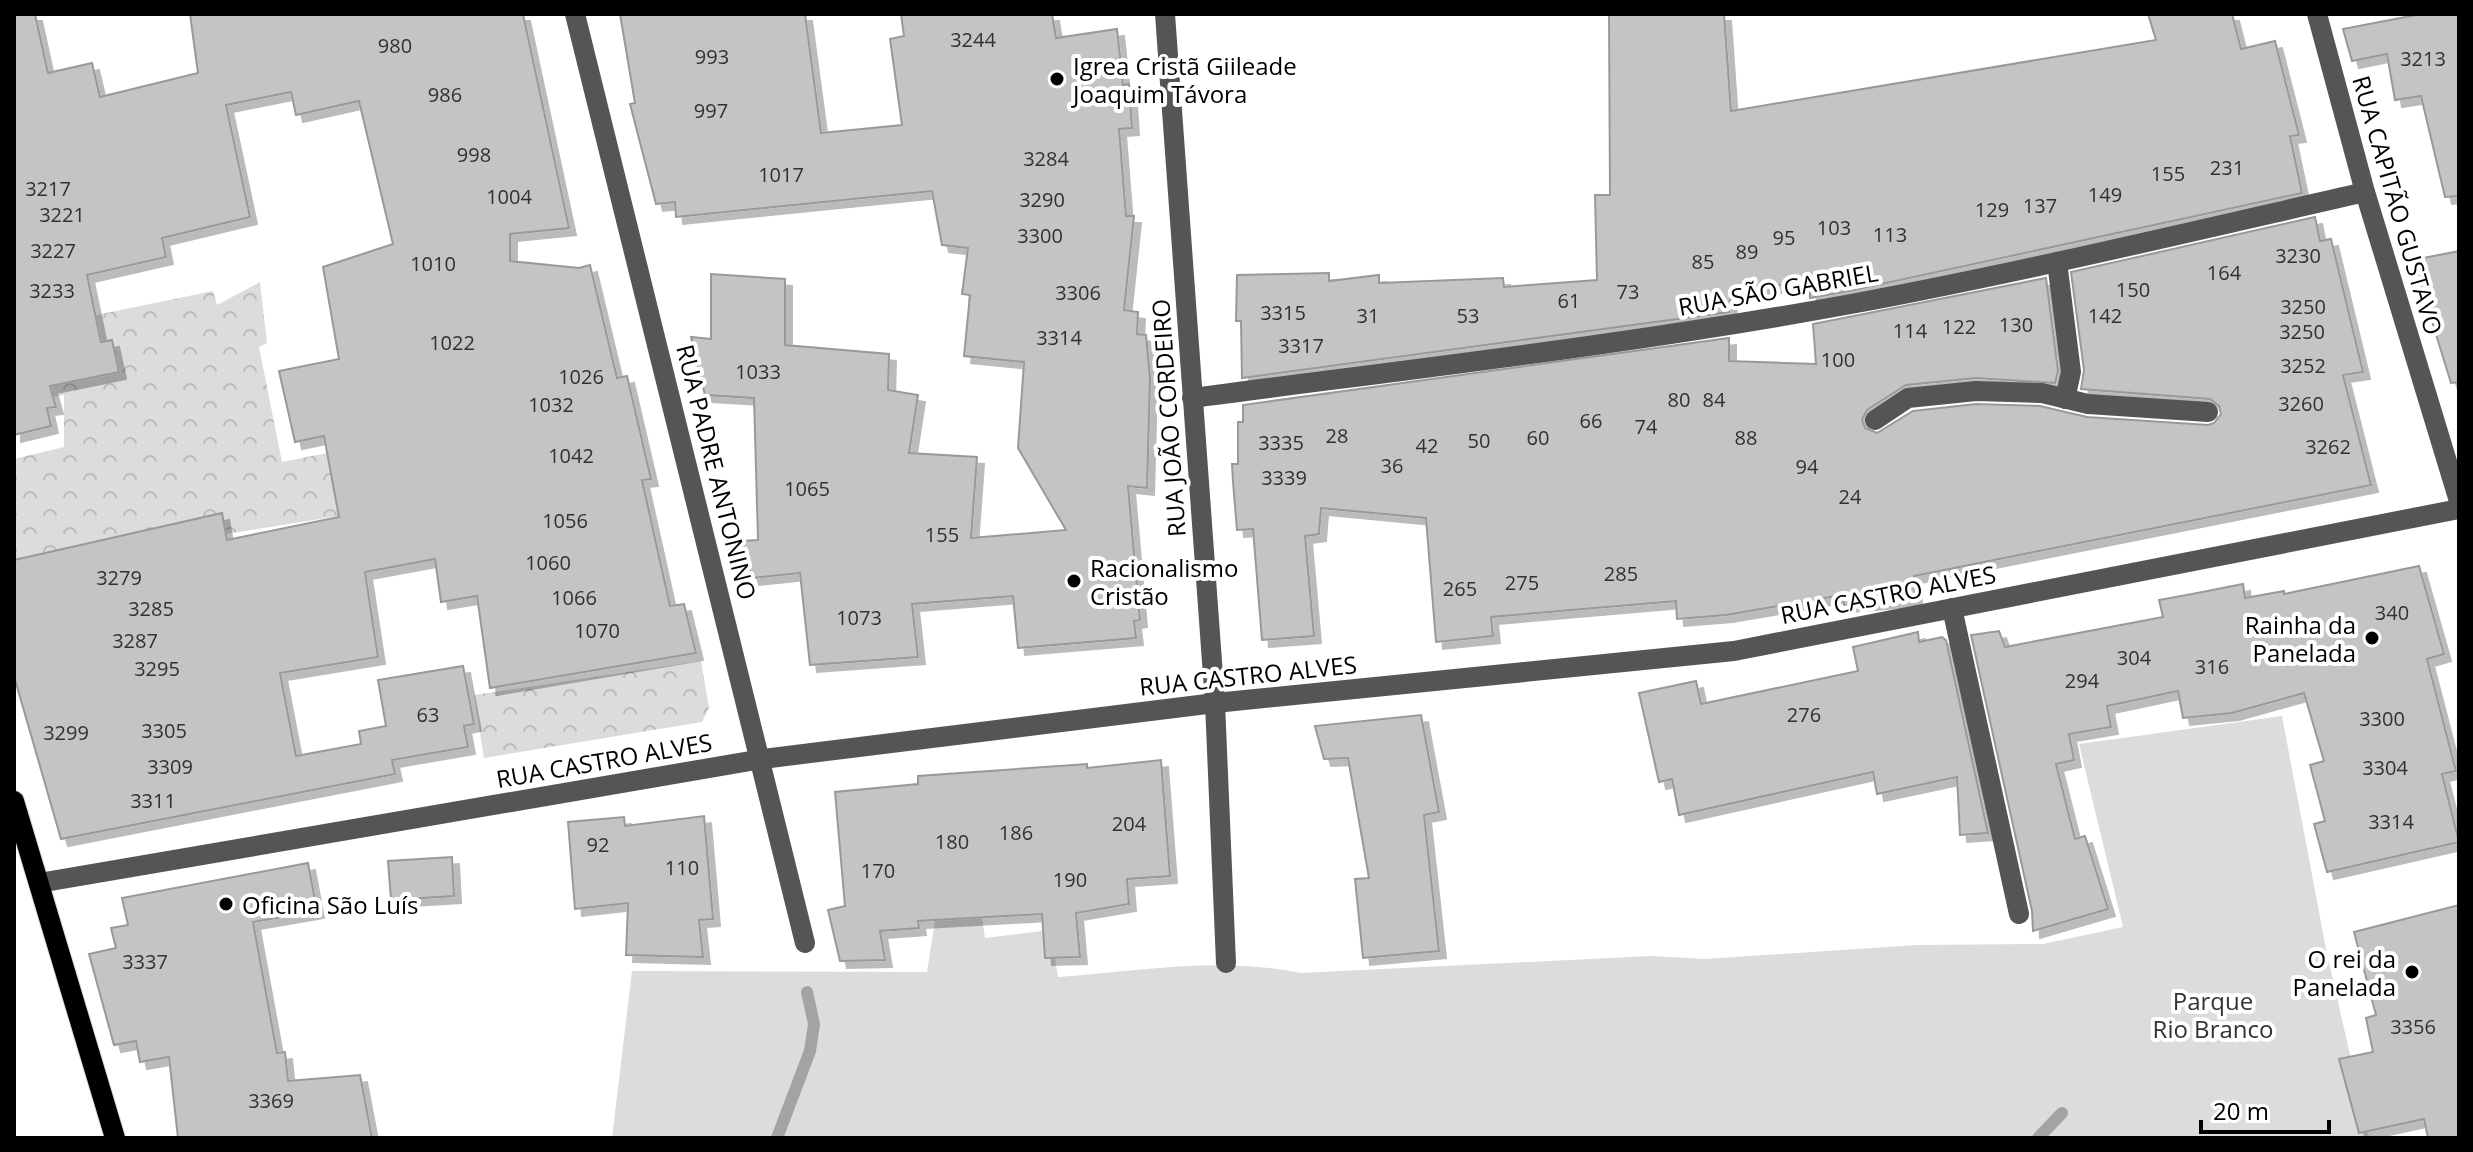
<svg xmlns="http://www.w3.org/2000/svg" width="2473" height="1152" font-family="'Open Sans',sans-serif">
  <defs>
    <pattern id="forest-crowns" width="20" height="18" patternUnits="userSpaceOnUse" patternTransform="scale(2)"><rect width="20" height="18" fill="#dcdcdc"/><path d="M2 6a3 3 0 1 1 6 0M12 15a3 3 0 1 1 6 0" fill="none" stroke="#bbb"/></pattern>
    <filter id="shadow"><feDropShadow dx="7" dy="7" stdDeviation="0" flood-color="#0004"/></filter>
  </defs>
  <rect width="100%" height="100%" fill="#fff"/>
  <path fill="#dcdcdc" d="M2282,716l44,233 43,189h-1757l20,-167 295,1 9,-58 45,-4 4,28 65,-8 8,47c82,-6 161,-21 242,-4l351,-17 54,3 213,-14 125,-1 80,-17 -44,-183z"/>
  <g fill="url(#forest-crowns)">
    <path d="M260,282l7,61 -8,4 23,115 50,-10 13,63 -331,53v-109l50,-12v-52l-50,10v-73l199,-41 4,14z"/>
    <path d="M701,661l8,47 -7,14 -218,36 -10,-63z"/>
  </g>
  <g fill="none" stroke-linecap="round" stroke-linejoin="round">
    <g stroke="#a3a3a3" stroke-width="12">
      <path d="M777,1138l33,-87 4,-27 -7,-32"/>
      <path d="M2038,1138l24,-25"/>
    </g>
  </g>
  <g fill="#c4c4c4" stroke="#999" stroke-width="2" filter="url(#shadow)">
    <path d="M14,14h21l13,59 44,-10 8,34 98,-24 -8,-59h333l46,214 -59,6v27l69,7 11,-3 27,113 10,-2 24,103 -9,1 28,126 14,-2 12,49 -206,35 -13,-92 -36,6 -6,-43 -70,13 13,85 -98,16 16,83 65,-12 -2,-13 27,-5 -8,-46 85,-14 11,58 -10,2 4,21 -76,13 3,14 -334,65 -47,-163v-116l208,-47 5,27 112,-23 -15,-81 -29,6 -16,-71 60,-12 -16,-92 70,-23 -34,-143 -63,14 -5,-23 -65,13 24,112 -88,21 4,19 -79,18 14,67 11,-2 7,32 -69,14 6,21 -9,1 4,18 -37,9z"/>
    <path d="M620,14h185l16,119 81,-8 -12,-86 14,-3 -3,-22h151l4,24 61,-9 6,56 6,-1 3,44 -13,1 7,87h8l-10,94 14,2 -1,22 9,1 4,43 -3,110 -19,-2 12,134 -6,1 2,17 -118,10 -5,-52 -101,8 6,53 -108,8 -10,-92 -48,5 -10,-37 16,-1 -4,-142 -49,-3 -14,-58 20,2v-65l74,5v66l104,9 -1,36 30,5 -9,58 68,4 -6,81 95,-8 -48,-82 6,-86 -60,-6 6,-61 -8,-1 6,-46 -26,-3 -10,-54 -256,26 -1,-15 -19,2 -26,-100 5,-1z"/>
    <path d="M1609,14h115l7,97 425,-71 -8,-26h84l9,35 34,-8 24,94 -9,1 12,57 -453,98 -39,7 -1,-19 -75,15 1,4 -5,1 -1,13 -487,66 -1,-57h-5l1,-46 92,-2v8l50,-6v8l124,-5 1,9 93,-7 -2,-85h15z"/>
    <path d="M2421,14h38v182l-14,1 -24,-101 -26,4 -8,-46 -35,7 -9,-32z"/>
    <path d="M2315,217l5,24 11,-2 32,133 -20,3 28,110 -457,91 1,23 -71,6 -2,-10 -116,20 -49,4 -1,-18 -185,16 2,19 -57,6 -10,-124 -105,-10 -2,26 -14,2 9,100 -52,4 -9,-111 -16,1 -4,-48 -1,-18h6v-42h5v-17l486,-67v23l87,3 -3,-40 233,-46 12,93 -3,12 -79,-5 -70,7 -39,25 -5,10 3,8 12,5 36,-22 63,-7 64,2 47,11 121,8 6,-2 7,-9 -2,-8 -9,-7 -129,-10 3,-19 -13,-98z"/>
    <path d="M2459,251v131l-8,1 -38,-123z"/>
    <path d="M2419,566l25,88 -17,5 29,112 -14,3 17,68 -132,30 -13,-48 11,-3 -15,-56 14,-4 -20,-68 -72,20 -49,5 -5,-27 -71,15 4,21 -42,7 5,26 -18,4 19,75 10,-3 23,73 -75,22 -1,-20 -61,-276 28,-4 6,16 158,-30 -4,-17 33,-6 51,-10 2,14 39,-7v3z"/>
    <path d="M1918,632l1,10 23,-5 4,3 42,193 -28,2 -3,-58 -80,17 -4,-22 -194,43 -7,-36 -13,3 -20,-89 57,-12 5,23 157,-33 -5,-24z"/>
    <path d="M1421,715l18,97 -15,3 15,136 -76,7 -8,-79 14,-1 -21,-120 -24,1 -9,-33z"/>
    <path d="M1161,760l9,116 -43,3 2,25 -53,9 4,44 -35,1 -3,-44 -124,7 1,7 -39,3 5,29 -45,1 -12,-51 17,-4 -10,-114 83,-8v-8l169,-12v4z"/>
    <path d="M704,816l9,103 -14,1 4,37 -77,-2 2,-52 -53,6 -7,-87 56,-5 1,9z"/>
    <path d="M452,857l2,39 -63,4 -3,-39z"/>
    <path d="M308,863l9,48 -64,11 24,131 8,-1 3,29 72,-6 12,63h-194l-9,-81 -29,5 -4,-21 -22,4 -25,-91 27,-6 -5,-20 17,-3 -6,-27z"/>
    <path d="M2459,905v233h-31l-4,-19 -65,14 -20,-74 34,-7 -7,-34 10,-3 -22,-83z"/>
  </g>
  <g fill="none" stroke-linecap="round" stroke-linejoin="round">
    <g stroke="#dbdbdb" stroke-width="22">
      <path id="major" d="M14,801l101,337"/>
    </g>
    <g stroke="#555" stroke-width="20">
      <path d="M575,14l230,929"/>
      <path d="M1165,14l50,689 11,260"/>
      <path d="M2317,14l48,178 94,309"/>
      <path d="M2057,262l14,110 -6,27"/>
      <path d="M1192,398c220,-29 441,-54 659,-94 172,-32 343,-73 514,-112"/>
      <path d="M1875,420l33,-22 68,-7 66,2 46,11 120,8"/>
      <path d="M1952,608l67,306"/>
      <path d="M39,883l723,-124 453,-56 519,-52 725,-142"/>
    </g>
    <use href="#major" stroke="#000" stroke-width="20"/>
  </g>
  <g fill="#000" stroke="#fff" stroke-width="3">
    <circle cx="1057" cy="79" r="8"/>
    <circle cx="1074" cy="581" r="8"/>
    <circle cx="2372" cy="638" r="8"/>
    <circle cx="226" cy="904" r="8"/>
    <circle cx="2412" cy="972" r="8"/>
  </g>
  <g text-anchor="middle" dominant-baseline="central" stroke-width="8" stroke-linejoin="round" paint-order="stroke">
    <g font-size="20" fill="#313131">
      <text x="973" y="39">3244</text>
      <text x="395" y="45">980</text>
      <text x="712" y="56">993</text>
      <text x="2423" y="58">3213</text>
      <text x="445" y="94">986</text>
      <text x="711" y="110">997</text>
      <text x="474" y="154">998</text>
      <text x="1046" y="158">3284</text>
      <text x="2227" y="167">231</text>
      <text x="2168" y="173">155</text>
      <text x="781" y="174">1017</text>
      <text x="48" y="188">3217</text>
      <text x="2105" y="194">149</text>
      <text x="509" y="196">1004</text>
      <text x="1042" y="199">3290</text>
      <text x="2040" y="205">137</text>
      <text x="1992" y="209">129</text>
      <text x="62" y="214">3221</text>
      <text x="1834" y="227">103</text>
      <text x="1890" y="234">113</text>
      <text x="1040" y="235">3300</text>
      <text x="1784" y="237">95</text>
      <text x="53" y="250">3227</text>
      <text x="1747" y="251">89</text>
      <text x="2298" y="255">3230</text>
      <text x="1703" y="261">85</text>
      <text x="433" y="263">1010</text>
      <text x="2224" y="272">164</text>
      <text x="2133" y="289">150</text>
      <text x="52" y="290">3233</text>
      <text x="1628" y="291">73</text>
      <text x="1078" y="292">3306</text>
      <text x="1569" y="300">61</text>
      <text x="2303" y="306">3250</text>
      <text x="1283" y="312">3315</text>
      <text x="1368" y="315">31</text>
      <text x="1468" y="315">53</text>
      <text x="2105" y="315">142</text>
      <text x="2016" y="324">130</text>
      <text x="1959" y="326">122</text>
      <text x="1910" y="330">114</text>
      <text x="2302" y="331">3250</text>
      <text x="1059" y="337">3314</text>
      <text x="452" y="342">1022</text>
      <text x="1301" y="345">3317</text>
      <text x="1838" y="359">100</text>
      <text x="2303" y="365">3252</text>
      <text x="758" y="371">1033</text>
      <text x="581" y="376">1026</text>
      <text x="1679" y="399">80</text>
      <text x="1714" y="399">84</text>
      <text x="2301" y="403">3260</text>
      <text x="551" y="404">1032</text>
      <text x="1591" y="420">66</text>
      <text x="1646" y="426">74</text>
      <text x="1337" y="435">28</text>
      <text x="1538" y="437">60</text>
      <text x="1746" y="437">88</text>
      <text x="1479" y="440">50</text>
      <text x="1281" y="442">3335</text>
      <text x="1427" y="445">42</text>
      <text x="2328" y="446">3262</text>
      <text x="571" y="455">1042</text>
      <text x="1392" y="465">36</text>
      <text x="1807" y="466">94</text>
      <text x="1284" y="477">3339</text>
      <text x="807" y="488">1065</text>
      <text x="1850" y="496">24</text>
      <text x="565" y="520">1056</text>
      <text x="942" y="534">155</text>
      <text x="548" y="562">1060</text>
      <text x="1621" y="573">285</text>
      <text x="119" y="577">3279</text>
      <text x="1522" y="582">275</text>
      <text x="1460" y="588">265</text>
      <text x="574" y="597">1066</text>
      <text x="151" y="608">3285</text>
      <text x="2392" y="612">340</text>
      <text x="859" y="617">1073</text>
      <text x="597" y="630">1070</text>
      <text x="135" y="640">3287</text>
      <text x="2134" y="657">304</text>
      <text x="2212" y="666">316</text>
      <text x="157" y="668">3295</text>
      <text x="2082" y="680">294</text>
      <text x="428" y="714">63</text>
      <text x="1804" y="714">276</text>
      <text x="2382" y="718">3300</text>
      <text x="164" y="730">3305</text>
      <text x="66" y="732">3299</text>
      <text x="170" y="766">3309</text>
      <text x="2385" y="767">3304</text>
      <text x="153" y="800">3311</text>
      <text x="2391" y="821">3314</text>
      <text x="1129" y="823">204</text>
      <text x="1016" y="832">186</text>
      <text x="952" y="841">180</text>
      <text x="598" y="844">92</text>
      <text x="682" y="867">110</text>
      <text x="878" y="870">170</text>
      <text x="1070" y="879">190</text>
      <text x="145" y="961">3337</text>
      <text x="2413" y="1026">3356</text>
      <text x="271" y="1100">3369</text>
    </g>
    <g font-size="24" fill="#000" stroke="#fff" text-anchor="start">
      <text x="1073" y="65">Igrea Cristã Giileade<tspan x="1073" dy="28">Joaquim Távora</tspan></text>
      <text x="1090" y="567">Racionalismo<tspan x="1090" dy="28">Cristão</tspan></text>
      <text x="2356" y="624" text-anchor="end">Rainha da<tspan x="2356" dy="28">Panelada</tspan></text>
      <text x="242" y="904">Oficina São Luís</text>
      <text x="2396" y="958" text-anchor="end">O rei da<tspan x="2396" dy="28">Panelada</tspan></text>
    </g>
    <g font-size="24" fill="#000" stroke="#fff">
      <text transform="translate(2398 205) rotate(74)">RUA CAPITÃO GUSTAVO</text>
      <text transform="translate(1778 289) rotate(-10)">RUA SÃO GABRIEL</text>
      <text transform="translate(1168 418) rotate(-94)">RUA JOÃO CORDEIRO</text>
      <text transform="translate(717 472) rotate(76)">RUA PADRE ANTONINO</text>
      <text transform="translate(1888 594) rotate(-11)">RUA CASTRO ALVES</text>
      <text transform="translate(1248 675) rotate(-6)">RUA CASTRO ALVES</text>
      <text transform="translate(604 760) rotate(-10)">RUA CASTRO ALVES</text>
    </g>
    <g font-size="24" fill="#333" stroke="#fff">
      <text x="2213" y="1000">Parque<tspan x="2213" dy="28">Rio Branco</tspan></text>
    </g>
  </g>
  <rect width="2473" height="1152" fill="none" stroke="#000000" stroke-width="32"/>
  <path d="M2201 1120v12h128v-12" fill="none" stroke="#000000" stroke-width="4"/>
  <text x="2213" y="1120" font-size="24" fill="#000000" stroke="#ffffff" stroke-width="6" paint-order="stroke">20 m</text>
</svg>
